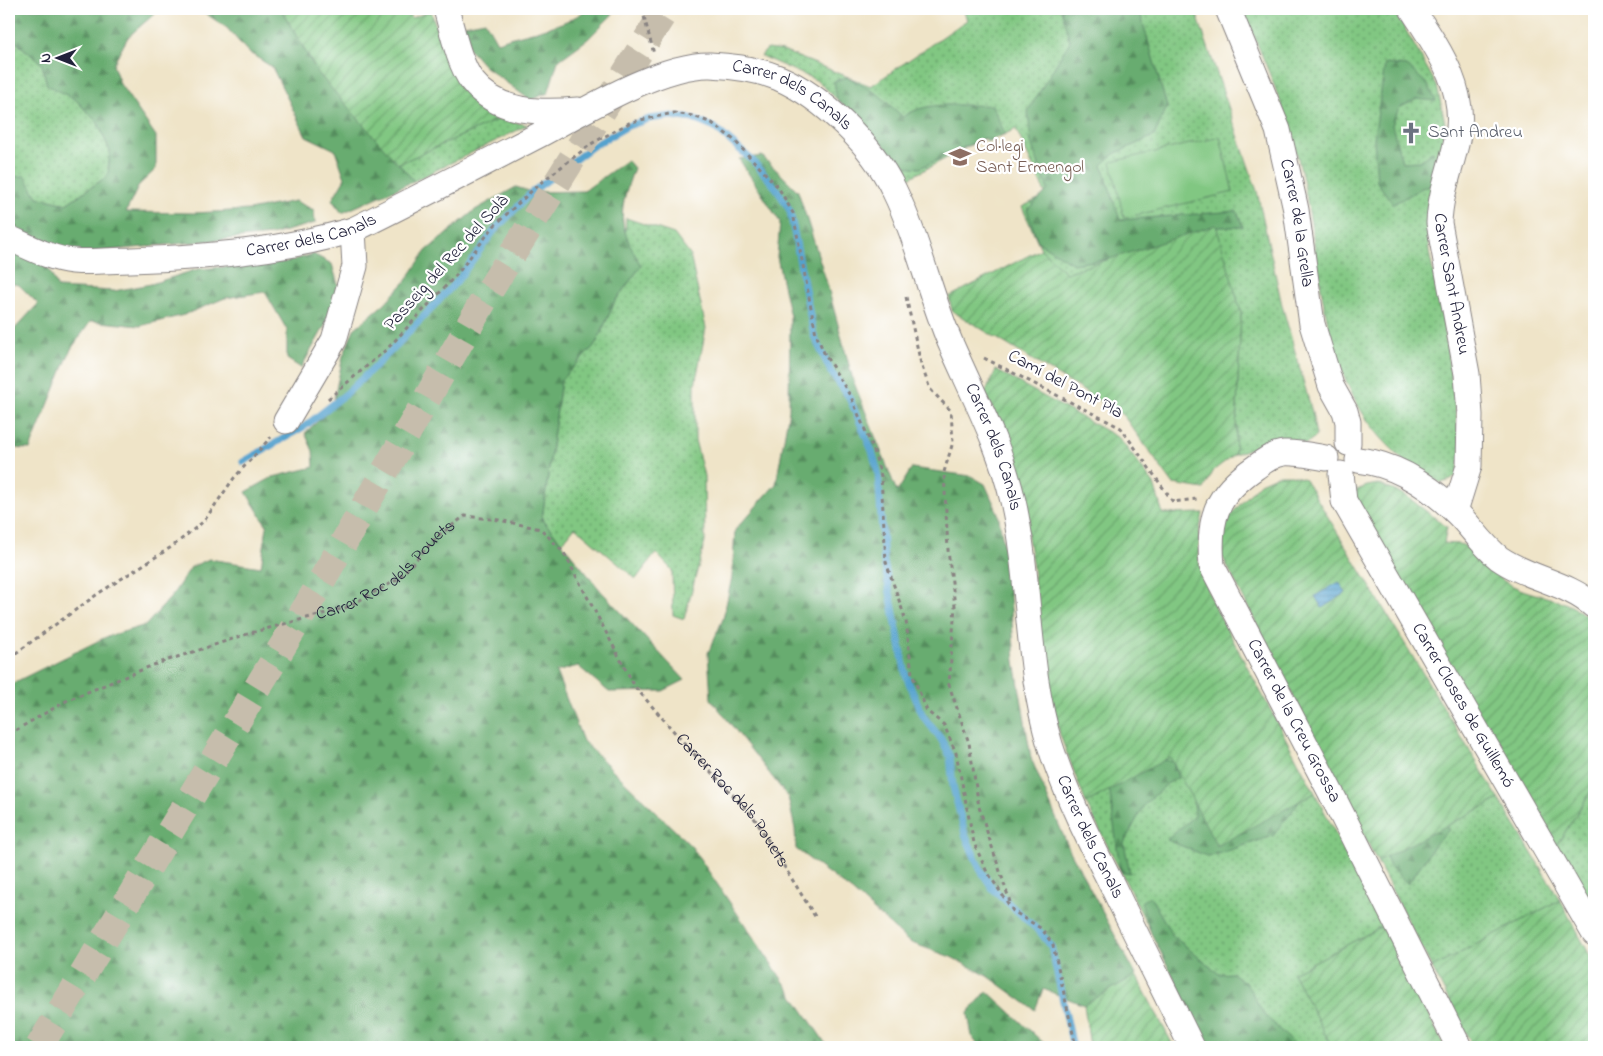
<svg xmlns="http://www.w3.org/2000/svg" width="1603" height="1056" font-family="'Indie Flower',sans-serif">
  <defs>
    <pattern id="grass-dots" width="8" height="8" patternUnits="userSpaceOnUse" patternTransform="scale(1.25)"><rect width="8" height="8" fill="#81c782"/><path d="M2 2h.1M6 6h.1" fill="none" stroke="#69a16c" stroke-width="1.8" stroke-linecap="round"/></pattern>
    <pattern id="forest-firs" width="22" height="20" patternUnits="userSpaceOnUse" patternTransform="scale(1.25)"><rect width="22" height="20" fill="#68ac70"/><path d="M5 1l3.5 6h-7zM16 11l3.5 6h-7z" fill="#558c5d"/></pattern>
    <pattern id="garden-furrows" width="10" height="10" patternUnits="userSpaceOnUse" patternTransform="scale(1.25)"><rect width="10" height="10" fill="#81c782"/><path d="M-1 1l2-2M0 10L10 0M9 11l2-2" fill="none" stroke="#69a16c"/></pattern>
    <pattern id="water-rules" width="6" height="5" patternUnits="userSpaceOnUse" patternTransform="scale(1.25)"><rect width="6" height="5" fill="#54a2ce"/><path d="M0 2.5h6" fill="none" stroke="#4584a8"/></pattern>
  </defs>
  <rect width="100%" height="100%" fill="#fff"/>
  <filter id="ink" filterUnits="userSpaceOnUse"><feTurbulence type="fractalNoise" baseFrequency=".02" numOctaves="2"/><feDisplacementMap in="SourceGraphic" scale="10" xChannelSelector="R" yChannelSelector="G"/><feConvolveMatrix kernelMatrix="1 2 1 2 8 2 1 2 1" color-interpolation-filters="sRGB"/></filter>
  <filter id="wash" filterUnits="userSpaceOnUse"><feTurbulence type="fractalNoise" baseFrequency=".0096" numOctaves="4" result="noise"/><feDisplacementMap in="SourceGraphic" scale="20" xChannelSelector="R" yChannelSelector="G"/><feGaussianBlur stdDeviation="1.12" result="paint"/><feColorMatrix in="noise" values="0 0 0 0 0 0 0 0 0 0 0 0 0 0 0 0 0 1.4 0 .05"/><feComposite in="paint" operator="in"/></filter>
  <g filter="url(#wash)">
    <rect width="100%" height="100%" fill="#efe4c8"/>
    <g fill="url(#grass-dots)" stroke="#52745e">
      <path d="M963,9h232l62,182 25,114 30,107 4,24 -10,8h-43l-28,10 6,-142 -31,-85 -144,46 -25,-24 -19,-42 24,-12 -30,-66 -29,13 -3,-4 -75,40 -25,-33 -66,-64 -57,-25 6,-7 16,2 88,35 96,-66z"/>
      <path d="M1242,9h152l43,77 8,37 -17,99 1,30 14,69 18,129 -4,25 -6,5 -10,3c-9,-5 -19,-8 -27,-14 -8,-4 -14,-12 -20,-18 -74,-69 -71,-178 -91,-271 -12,-59 -37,-116 -61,-171z"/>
      <path d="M9,36l33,28 5,21 28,14 23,24 12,28 -2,25 -42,28 -29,-7 -26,-20 -2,3z"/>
      <path d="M499,119l29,6 -114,56 -16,-17z"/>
      <path d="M626,218l48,16 16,21 16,73 -11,57v55l9,36 1,66 -21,77 -11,-4 -1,-45 -16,-17 -20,26 -61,-52 -13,16 -20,-24 19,-139 35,-36 19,-43 26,-35 -16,-29z"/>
      <path d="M1170,756l47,89 98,-52 68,133 -90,47 39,74h-123l-123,-244z"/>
      <path d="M1594,786v106l-6,10 -33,-54z"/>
      <path d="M1499,799l61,101 -128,68 -55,-107z"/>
    </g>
    <g fill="url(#forest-firs)" stroke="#456756">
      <path d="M9,9h151l-32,28 -15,28 7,19 36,52v33l-17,16 -13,27 68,1 55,-3 46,-9 19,9 1,13 -44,12 -180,17h-51l18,36 56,3 37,-7 47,-15 89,-7 26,-8 19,10 7,24 -3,18 -35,62 -14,-9v-29l-22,-38 -40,6 -41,17 -44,11 -49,-5 -20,28 -41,100 -21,-1v-31l5,-19 -5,-41v-22l29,-31 -19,-19 -10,-2v-103l1,-3 15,-1 12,21 29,7 42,-28 2,-25 -12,-28 -23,-24 -28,-14 -5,-21 -33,-28z"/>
      <path d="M199,9h82l37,64 96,108 -72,32 -10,-13 13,-22 -10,-28 -29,-14 -34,-69 -24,-15 -21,-24z"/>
      <path d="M588,9h30l-30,30 -30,22 -10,32 -18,7 -46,-34 -16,-18 -4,-23 21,-4 12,21c29,-10 65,-14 91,-33z"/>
      <path d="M1061,9h78l28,98 -13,29 -40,18 -12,11 18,55 117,-9 6,16h-33l-78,29 -59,8 -35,-22 -11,-32 21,-20 -17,-47 -3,-32 42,-70z"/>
      <path d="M1385,64l22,2 21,19 8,16 -19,-2 -18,9 -7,17 10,37 18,-1 13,-10 4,32 -15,5 -29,16 -16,-22 -3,-43z"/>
      <path d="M848,77l31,18 24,22c25,-18 59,-10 89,-12l13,29 -14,6 -7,-2 -64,30 -15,-2 -68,-67 -3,-18z"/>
      <path d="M762,156l36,35 28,89 27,100 44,112 15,-24 59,8 14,8 13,29 10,57 7,91 16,97 38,91 67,126 -52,30 -41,-16 -8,21 -47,-34 -37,-19 -42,-15 -57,-51 -56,-42 -1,-20 -7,-32 -77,-98 -3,-46 15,-34 9,-42 3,-47 41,-46 13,-74 1,-93 -13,-60 3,-35 -41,-63z"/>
      <path d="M627,160l7,8c-16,45 -17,55 7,98l-26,35 -19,43 -35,36 -19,139 59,72 84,89 -22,11 -54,1 -31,-26 -22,6 27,69 109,106 136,200h-638l-46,-10 1,10h-136v-362l97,-48 40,-12 25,-28 20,-30 18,-8 52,8 6,-41 -21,-34 27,-15 41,-10 -1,-16 -8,-18 27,-25 11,-52 11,-27 30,-25 21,-22 21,-31 49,-41 41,-23 16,5 52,-1z"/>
      <path d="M1160,759l13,3 5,16 -10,5 -24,22 -20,38 6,30 -10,-2 -11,-85z"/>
      <path d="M1193,788l90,16 16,-2 -26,34 -64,21 -42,-17 28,-25z"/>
      <path d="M1436,817l13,13 -13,13 -28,41 -18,-17 -10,-25z"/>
      <path d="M1150,896l23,40 46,38 13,-1 15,11 16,29 34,34h-88l-58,-114 -10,-31z"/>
      <path d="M987,991l61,56h-68l-8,-10 -4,-24z"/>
    </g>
    <g fill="url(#garden-furrows)" stroke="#52745e">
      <path d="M281,9h127l3,9 20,-7 17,54 21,31 30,23 -101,45 -80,-91z"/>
      <path d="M1216,225l25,87 -6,142 -21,16 -10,19 -31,-5 -50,-69 -171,-104 -3,-14 92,-48 25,24z"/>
      <path d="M996,370l123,68 35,46 9,30 40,-1 -4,21v28l13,39 103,192 -98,53 -47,-89 -84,46 -26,-68 -17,-70 -10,-97 -18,-112 -30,-63z"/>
      <path d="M1278,475h14l13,4 194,320 -122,62 -156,-307 3,-32 36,-39z"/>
      <path d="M1378,484l27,11 42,32 -3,16c6,1 14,0 19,2 15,6 29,30 44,38 30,17 64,12 87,42v161l-39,62 -201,-348v-9l13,-5z"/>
      <path d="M1560,900l34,63v84h-121l-41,-79z"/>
      <path d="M1383,926l62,121h-113l-39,-74z"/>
      <path d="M1136,975l38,72h-84l-6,-42z"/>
    </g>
    <path fill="#81c782" stroke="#52745e" d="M1220,137l13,55 -109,26 -13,-56z"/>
    <path fill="url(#water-rules)" stroke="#3b6284" d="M1339,582l7,11 -24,15 -7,-12z"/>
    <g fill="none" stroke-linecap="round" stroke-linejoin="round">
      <path stroke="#54a2ce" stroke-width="7" d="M243,462l62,-36 42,-33 46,-44 64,-68 37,-50 38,-39 61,-46 35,-20 21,-7 23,-3 21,3 22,9 38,33 24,28 13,22 24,125 17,36 18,25 23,54 6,21 6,90 22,114 17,40 18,23 9,17 3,31 12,47 15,35 13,20 48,44 10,13 22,101"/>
    </g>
  </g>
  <g filter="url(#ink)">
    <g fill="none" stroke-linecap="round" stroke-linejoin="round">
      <path stroke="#c6bdac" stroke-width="28" stroke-dasharray="28 14" stroke-linecap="butt" d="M39,1047l268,-441 181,-313 178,-284"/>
      <g stroke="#888382" stroke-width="27">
        <g id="street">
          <path d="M446,9c6,20 13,55 26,72 26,33 68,32 106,29"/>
          <path id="s2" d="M1228,9l50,121 18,80 16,114 19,62 14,25 3,11v21"/>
          <path id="s3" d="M1412,9c25,38 57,82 45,131 -6,28 -17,54 -18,83l28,151 3,41 -1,51 -14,45"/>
          <path id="s4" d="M9,238c20,9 42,21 64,23 19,2 39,-1 58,-1 74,-2 151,-9 222,-30 63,-31 124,-63 186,-95 45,-24 122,-71 171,-70 22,1 49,5 69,13 44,19 94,68 115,112 24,49 35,102 56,152 23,53 50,102 63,159 18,81 13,165 37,244 16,50 40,97 63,142 26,54 53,107 79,160"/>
          <path d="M286,421l48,-81 21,-74 -2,-36"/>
          <path id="s5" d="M1326,458c-13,-2 -29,-6 -42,-5 -11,1 -20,8 -28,14 -41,28 -48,51 -44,99l118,225 129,256"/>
          <path d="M1358,460c37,4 70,25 97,51 15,14 27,34 44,47 30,21 68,24 95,48"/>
          <path id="s6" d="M1341,474l3,27 250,432"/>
        </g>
      </g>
      <g stroke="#888382" stroke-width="3" stroke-dasharray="4 4" stroke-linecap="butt">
        <path d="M642,9l12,45"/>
        <path d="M906,297l15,67 9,25 21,22 2,31 -9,30 4,78 7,56 -6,79 20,58 10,64 32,98"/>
        <path d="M984,358l137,70 52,74 24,-3"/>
        <path d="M328,399l60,-51 69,-74 37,-48 45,-42 52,-40 40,-22 43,-9 19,3 19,7 22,17 44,47 15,26 23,121 9,21 26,42 23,54 7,25 5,86 20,59 6,53 15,37 17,14 12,28 18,90 12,27 27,41 29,18 11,16 23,102"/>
        <path d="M9,658l90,-65 74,-47 31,-25 30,-43 37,-41"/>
        <path id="s1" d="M9,734l59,-34 88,-36 98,-32 91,-24 52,-28 42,-45 26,-19 34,4 42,9 23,24 71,134 57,65 61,64 63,102"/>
      </g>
      <use href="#street" stroke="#fff" stroke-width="25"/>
    </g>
  </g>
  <defs>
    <g id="church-bare" transform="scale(1.725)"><path d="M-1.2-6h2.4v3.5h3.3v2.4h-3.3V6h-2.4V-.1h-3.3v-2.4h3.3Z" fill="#6b7280" stroke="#fff" stroke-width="2.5" paint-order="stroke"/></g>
    <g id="school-bare" transform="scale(1.725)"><path d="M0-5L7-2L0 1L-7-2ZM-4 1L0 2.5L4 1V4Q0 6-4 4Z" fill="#8d6e63" stroke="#fff" stroke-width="2.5" paint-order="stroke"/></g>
  </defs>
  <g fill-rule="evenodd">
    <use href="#church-bare" x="1411" y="133"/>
    <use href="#school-bare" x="960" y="157"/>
  </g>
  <g text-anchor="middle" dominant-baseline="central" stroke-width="4.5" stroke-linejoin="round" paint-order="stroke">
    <g font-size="18" fill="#22223b" stroke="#fff">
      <text stroke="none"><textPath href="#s4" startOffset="836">Carrer dels Canals</textPath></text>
      <text stroke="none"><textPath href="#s2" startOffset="226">Carrer de la Grella</textPath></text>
      <text stroke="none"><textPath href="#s4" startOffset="309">Carrer dels Canals</textPath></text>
      <text transform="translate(447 263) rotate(-48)">Passeig del Rec del Solà</text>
      <text stroke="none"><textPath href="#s3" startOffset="290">Carrer Sant Andreu</textPath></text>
      <text transform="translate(1065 385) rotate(28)">Camí del Pont Pla</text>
      <text stroke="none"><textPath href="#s4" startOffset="1256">Carrer dels Canals</textPath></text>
      <text stroke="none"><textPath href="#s1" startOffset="415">Carrer Roc dels Pouets</textPath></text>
      <text stroke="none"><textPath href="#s6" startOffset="264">Carrer Closes de Guillemó</textPath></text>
      <text stroke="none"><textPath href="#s5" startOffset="365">Carrer de la Creu Grossa</textPath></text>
      <text stroke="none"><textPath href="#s1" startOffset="925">Carrer Roc dels Pouets</textPath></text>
      <text stroke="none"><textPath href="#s4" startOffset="1661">Carrer dels Canals</textPath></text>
    </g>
    <g font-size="18" fill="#5b616d" stroke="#fff" text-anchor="start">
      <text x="1428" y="133">Sant Andreu</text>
    </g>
    <g font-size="18" fill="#785e54" stroke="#fff" text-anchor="start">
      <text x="976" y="147">Col·legi<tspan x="976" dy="21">Sant Ermengol</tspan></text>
    </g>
  </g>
  <rect width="1603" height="1056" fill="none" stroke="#fff" stroke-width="30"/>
  <g transform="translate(58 58) rotate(270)" stroke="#ffffff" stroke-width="4" paint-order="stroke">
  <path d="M0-4L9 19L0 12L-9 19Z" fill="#22223b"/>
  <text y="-8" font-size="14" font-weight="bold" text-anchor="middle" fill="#22223b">N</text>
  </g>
</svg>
